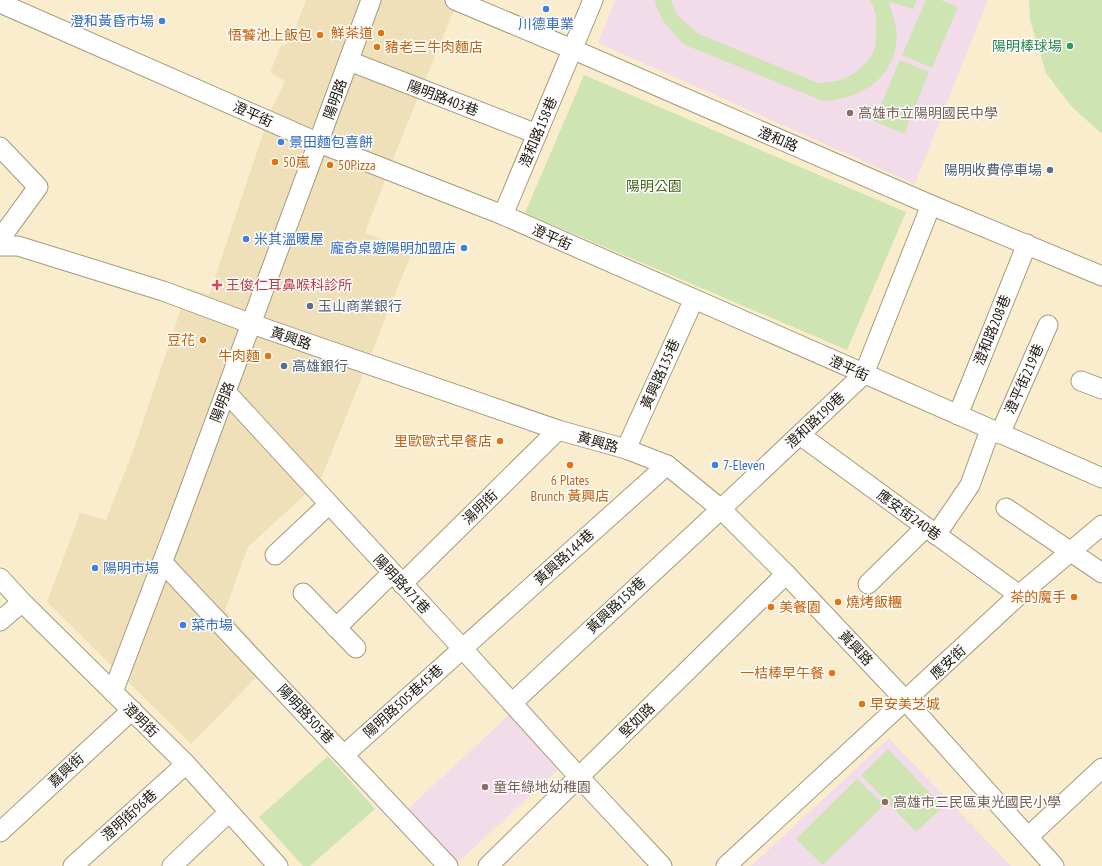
<svg xmlns="http://www.w3.org/2000/svg" width="1102" height="866" font-family="'PT Sans Narrow','Noto Sans TC',sans-serif">
  <rect width="100%" height="100%" fill="#faedcd"/>
  <path fill="#efe0ba" d="M306,0h152l-63,154 -30,79 48,17 -93,231 -72,66 -23,63 46,52 -80,82 -144,-142 33,-89 26,7 27,-69 55,-163 21,7 62,-185 14,-29 -15,-9 11,-26 9,-4z"/>
  <g fill="#f3dce9">
    <path d="M615,0h373l-73,184 -317,-141z"/>
    <path d="M514,710l50,54 -102,95 -4,2 -5,-1 -46,-50z"/>
    <path d="M889,738l122,128h-260z"/>
  </g>
  <g fill="#cfe4b3">
    <path d="M655,0h16l6,15 22,19 119,49c6,-1 13,-1 19,-2 13,-3 32,-17 37,-31 2,-6 2,-14 2,-21 1,-10 0,-21 -7,-29h48l-4,9 -24,-7c2,8 6,18 7,26 6,45 -33,72 -73,73l-140,-57 -19,-22 -8,-16z"/>
    <path d="M926,0h15l17,7 -26,61 -30,-13z"/>
    <path d="M1029,0h73v134l-31,-28 -25,-33 -16,-53z"/>
    <path d="M900,60l29,12 -25,62 -30,-13z"/>
    <path d="M584,75l322,137 -59,138 -322,-137z"/>
    <path d="M888,749l55,58 -27,25 -55,-57z"/>
    <path d="M328,756l47,53 -65,57h-7l-44,-49z"/>
    <path d="M857,779l27,26 -61,60 -27,-26z"/>
  </g>
  <g fill="none" stroke-linecap="round" stroke-linejoin="round">
    <g stroke="#a59a7c" stroke-width="21">
      <g id="minor">
        <path d="M455,0l117,49 359,156 171,71"/>
        <path d="M0,3l319,140 184,72 599,263"/>
        <path d="M349,61l188,73"/>
        <path d="M0,147l38,40 -38,52"/>
        <path d="M503,215l90,-215"/>
        <path d="M0,246h18l145,45 89,33 306,106 68,19 41,16 54,44 65,65 120,127 148,165"/>
        <path d="M1081,381l21,8"/>
        <path d="M226,392l236,256 117,129 83,89"/>
        <path d="M958,415l69,-171"/>
        <path d="M1000,434l48,-109"/>
        <path d="M800,435l219,160"/>
        <path d="M626,449l68,-150"/>
        <path d="M1006,508l96,65"/>
        <path d="M936,535l34,-50 20,-55"/>
        <path d="M275,555l53,-50"/>
        <path d="M163,563l285,303"/>
        <path d="M0,578l22,24 164,162 92,102"/>
        <path d="M402,584l156,-154"/>
        <path d="M868,584l58,-57"/>
        <path d="M303,593l53,55"/>
        <path d="M0,621l22,-19"/>
        <path d="M336,628l56,-55"/>
        <path d="M113,692c88,-230 174,-461 258,-692"/>
        <path d="M512,703l209,-194 143,-135 67,-169"/>
        <path d="M344,755l323,-290"/>
        <path d="M0,832l132,-122"/>
        <path d="M1028,837l74,-69"/>
        <path d="M73,866l113,-102"/>
        <path d="M172,866l57,-54"/>
        <path d="M488,866l298,-292"/>
        <path d="M726,866l293,-271 83,-70"/>
      </g>
    </g>
    <use href="#minor" stroke="#fff" stroke-width="19"/>
  </g>
  <g fill="#3f7fe0" stroke="#fff" stroke-width="1.5">
    <circle cx="546" cy="9" r="4"/>
    <circle cx="162" cy="21" r="4"/>
    <circle cx="281" cy="142" r="4"/>
    <circle cx="246" cy="239" r="4"/>
    <circle cx="464" cy="248" r="4"/>
    <circle cx="715" cy="465" r="4"/>
    <circle cx="95" cy="568" r="4"/>
    <circle cx="183" cy="625" r="4"/>
  </g>
  <g fill="#e8710a" stroke="#fff" stroke-width="1.5">
    <circle cx="381" cy="33" r="4"/>
    <circle cx="320" cy="35" r="4"/>
    <circle cx="377" cy="47" r="4"/>
    <circle cx="275" cy="162" r="4"/>
    <circle cx="330" cy="165" r="4"/>
    <circle cx="203" cy="340" r="4"/>
    <circle cx="268" cy="356" r="4"/>
    <circle cx="500" cy="441" r="4"/>
    <circle cx="570" cy="465" r="4"/>
    <circle cx="1074" cy="597" r="4"/>
    <circle cx="838" cy="602" r="4"/>
    <circle cx="771" cy="607" r="4"/>
    <circle cx="832" cy="673" r="4"/>
    <circle cx="862" cy="704" r="4"/>
  </g>
  <circle fill="#2e9e5b" stroke="#fff" stroke-width="1.5" cx="1070" cy="46" r="4"/>
  <g fill="#8d6e63" stroke="#fff" stroke-width="1.5">
    <circle cx="850" cy="113" r="4"/>
    <circle cx="485" cy="787" r="4"/>
    <circle cx="885" cy="802" r="4"/>
  </g>
  <g fill="#5c6f8a" stroke="#fff" stroke-width="1.5">
    <circle cx="1050" cy="170" r="4"/>
    <circle cx="310" cy="306" r="4"/>
    <circle cx="284" cy="366" r="4"/>
  </g>
  <path fill="#e0444e" stroke="#fff" stroke-width="1.5" d="M215 279h4v4h4v4h-4v4h-4v-4h-4v-4h4z"/>
  <g text-anchor="middle" dominant-baseline="central" stroke-width="3" stroke-linejoin="round" paint-order="stroke">
    <g font-size="14" fill="#366cbe" stroke="#fff" text-anchor="start">
      <text x="154" y="21" text-anchor="end">澄和黃昏市場</text>
      <text x="546" y="24" text-anchor="middle">川德車業</text>
      <text x="289" y="142">景田麵包喜餅</text>
      <text x="254" y="239">米其溫暖屋</text>
      <text x="456" y="248" text-anchor="end">龐奇桌遊陽明加盟店</text>
      <text x="723" y="465">7-Eleven</text>
      <text x="103" y="568">陽明市場</text>
      <text x="191" y="625">菜市場</text>
    </g>
    <g font-size="14" fill="#c56008" stroke="#fff" text-anchor="end">
      <text x="373" y="33">鮮茶道</text>
      <text x="312" y="35">悟饕池上飯包</text>
      <text x="385" y="47" text-anchor="start">豬老三牛肉麵店</text>
      <text x="283" y="162" text-anchor="start">50嵐</text>
      <text x="338" y="165" text-anchor="start">50Pizza</text>
      <text x="195" y="340">豆花</text>
      <text x="260" y="356">牛肉麵</text>
      <text x="492" y="441">里歐歐式早餐店</text>
      <text x="570" y="480" text-anchor="middle">6 Plates<tspan x="570" dy="16">Brunch 黃興店</tspan></text>
      <text x="1066" y="597">茶的魔手</text>
      <text x="846" y="602" text-anchor="start">燒烤飯糰</text>
      <text x="779" y="607" text-anchor="start">美餐園</text>
      <text x="824" y="673">一桔棒早午餐</text>
      <text x="870" y="704" text-anchor="start">早安美芝城</text>
    </g>
    <g font-size="14" fill="#27864d" stroke="#fff" text-anchor="end">
      <text x="1062" y="46">陽明棒球場</text>
    </g>
    <g font-size="14" fill="#1e190e" stroke="#fff">
      <text transform="translate(443 98) rotate(21)">陽明路403巷</text>
      <text transform="translate(335 99) rotate(-70)">陽明路</text>
      <text transform="translate(253 114) rotate(24)">澄平街</text>
      <text transform="translate(538 132) rotate(-67)">澄和路158巷</text>
      <text transform="translate(778 139) rotate(23)">澄和路</text>
      <text transform="translate(552 237) rotate(24)">澄平街</text>
      <text transform="translate(992 330) rotate(-68)">澄和路208巷</text>
      <text transform="translate(291 338) rotate(19)">黃興路</text>
      <text transform="translate(849 368) rotate(24)">澄平街</text>
      <text transform="translate(660 374) rotate(-66)">黃興路135巷</text>
      <text transform="translate(1024 379) rotate(-66)">澄平街219巷</text>
      <text transform="translate(222 402) rotate(-69)">陽明路</text>
      <text transform="translate(815 420) rotate(-43)">澄和路190巷</text>
      <text transform="translate(598 442) rotate(16)">黃興路</text>
      <text transform="translate(480 507) rotate(-44)">湯明街</text>
      <text transform="translate(909 515) rotate(36)">應安街240巷</text>
      <text transform="translate(564 557) rotate(-42)">黃興路144巷</text>
      <text transform="translate(402 584) rotate(47)">陽明路471巷</text>
      <text transform="translate(616 605) rotate(-43)">黃興路158巷</text>
      <text transform="translate(856 648) rotate(47)">黃興路</text>
      <text transform="translate(948 662) rotate(-43)">應安街</text>
      <text transform="translate(403 701) rotate(-42)">陽明路505巷45巷</text>
      <text transform="translate(306 714) rotate(47)">陽明路505巷</text>
      <text transform="translate(141 720) rotate(45)">澄明街</text>
      <text transform="translate(637 720) rotate(-44)">堅如路</text>
      <text transform="translate(66 770) rotate(-43)">嘉興街</text>
      <text transform="translate(129 815) rotate(-42)">澄明街96巷</text>
    </g>
    <g font-size="14" fill="#785e54" stroke="#fff" text-anchor="start">
      <text x="858" y="113">高雄市立陽明國民中學</text>
      <text x="493" y="787">童年綠地幼稚園</text>
      <text x="893" y="802">高雄市三民區東光國民小學</text>
    </g>
    <g font-size="14" fill="#4e5e75" stroke="#fff" text-anchor="start">
      <text x="1042" y="170" text-anchor="end">陽明收費停車場</text>
      <text x="318" y="306">玉山商業銀行</text>
      <text x="292" y="366">高雄銀行</text>
    </g>
    <g font-size="14" fill="#49611b" stroke="#fff">
      <text x="654" y="186">陽明公園</text>
    </g>
    <g font-size="14" fill="#be3a42" stroke="#fff" text-anchor="start">
      <text x="226" y="285">王俊仁耳鼻喉科診所</text>
    </g>
  </g>
</svg>
